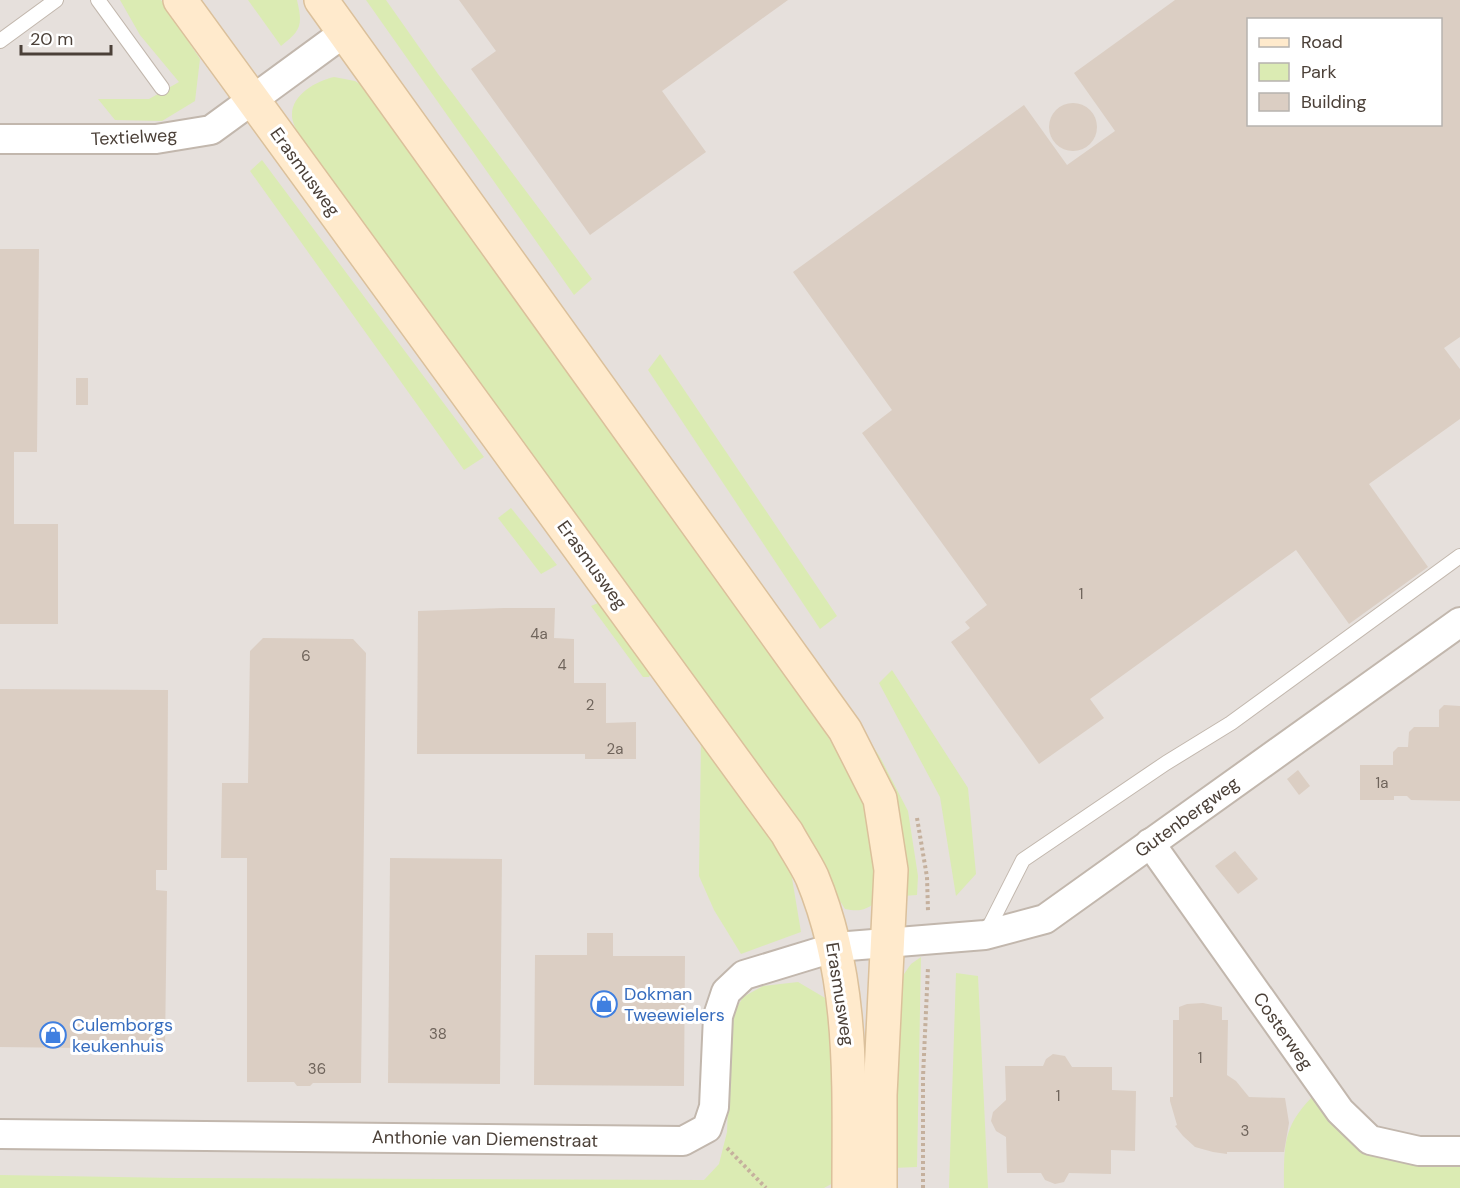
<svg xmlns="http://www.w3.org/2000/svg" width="1460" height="1188" font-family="'DM Sans',sans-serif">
  <rect width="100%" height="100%" fill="#f6f1eb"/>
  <path fill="#e6e0dc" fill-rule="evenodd" d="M0,0h1460v1188h-1460zM1248,20h192v104h-192z"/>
  <g fill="#dbebb3">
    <path d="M120,0h41l39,59 -5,42 -33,20 -47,-1 -17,-21h51l30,-17 -39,-47z"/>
    <path d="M248,0h49c6,26 4,30 -16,46z"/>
    <path d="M366,0h20l52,74 154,205 -18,16z"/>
    <path d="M334,77l21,4 11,7 443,619 55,87 9,30 5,76c-11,10 -18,12 -33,9l-35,-55 -314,-438 -138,-200 -62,-86c-1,-4 -4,-9 -4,-14 -1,-21 24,-35 42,-39z"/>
    <path d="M262,160l222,297 -20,13 -214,-299z"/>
    <path d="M660,354l177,262 -17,13 -172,-259z"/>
    <path d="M511,508l46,57 -16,9 -43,-56z"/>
    <path d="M598,603l7,2 48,64 -4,8h-6l-52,-71z"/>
    <path d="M892,670l76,118 8,86 -20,22 -16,-99 -61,-114z"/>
    <path d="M835,690l45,67 28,54 10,65 -1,19 -14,1z"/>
    <path d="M701,740l88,120 12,72 -60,22 -27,-44 -15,-34z"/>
    <path d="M921,957l-4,210 -24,1 4,-184 14,-20z"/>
    <path d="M956,973l22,3 10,212h-39z"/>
    <path d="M798,982l34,20 3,180 -11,6h-824v-13l176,3 528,2 15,-16 8,-32 2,-49 -2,-32 6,-37 10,-17 20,-11z"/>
    <path d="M1318,1091l45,60 27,9 70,3v25h-176c0,-47 -1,-63 34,-97z"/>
  </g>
  <g fill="#dbcec3" fill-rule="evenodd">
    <path d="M459,0h329l-126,91 44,61 -116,83 -119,-166 25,-18z"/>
    <path d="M1175,0h285v337l-16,11 16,21v50l-91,65 59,83 -79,57 -53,-74 -206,149 14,19 -65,46 -88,-122 19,-14 -5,-6 22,-17 -125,-172 30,-23 -99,-138 231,-167 43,60 48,-34 -41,-58zM1248,20h192v104h-192z"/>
    <circle cx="1073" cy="127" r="24"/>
    <path d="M0,249h39l-2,203h-23v72h44v100h-58z"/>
    <rect x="76" y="378" width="12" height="27"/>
    <path d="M504,608h51l-1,30 20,1v44h32v40l30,-1v37h-51v-5h-168l1,-143z"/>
    <path d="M263,638l90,1 13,14 -5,430h-48l-3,3h-13l-3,-4h-47v-224h-26l1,-75h26l2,-132z"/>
    <path d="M0,689l168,1 -1,180h-11v20l11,1 -2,158 -165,-2z"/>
    <path d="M1444,705l16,1v95l-49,-1 -4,-4h-13v4h-34v-35h33v-13l5,-5h10l1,-15 5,-5h25v-17z"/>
    <path d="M1298,770l12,16 -11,9 -12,-16z"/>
    <path d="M1235,851l23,28 -20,15 -23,-28z"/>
    <path d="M390,858l112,1 -2,225 -112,-1z"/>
    <path d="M587,933h26v23h72l-1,130 -150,-1 1,-130h52z"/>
    <path d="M1203,1003l19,4v13h6l-1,55 9,6 13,16 36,1 4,25 -5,29h-57v2l-14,-2 -18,-5 -12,-11 -8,-10 2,-1 -7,-24v-4h3v-77h6v-13l8,-3z"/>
    <path d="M1053,1054l12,2 7,11h40v23l24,1 -1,60 -24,-1v24l-42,-1 -5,9 -9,2 -10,-4 -4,-7h-34l-1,-36 -10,-6 -5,-10 2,-9 13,-12 -1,-34h38l3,-7z"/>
  </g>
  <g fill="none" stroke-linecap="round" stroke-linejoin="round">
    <g stroke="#c2b7ad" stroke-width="16">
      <g id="lane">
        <path d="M98,0l64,88"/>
        <path d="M0,41l56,-41"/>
        <path d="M986,933l37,-73 143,-97 65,-40 229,-167"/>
      </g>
    </g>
    <g stroke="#c2b7ad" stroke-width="32">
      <g id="street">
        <path d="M0,139h156l55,-9 134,-98"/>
        <path d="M1150,843l190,268 30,29 49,11h41"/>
        <path d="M0,1134l683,7 24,-13 7,-21 4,-91 8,-24 18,-17 92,-28 149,-12 60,-16 415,-297"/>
      </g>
    </g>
    <g stroke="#dbc09b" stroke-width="36">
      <g id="secondary">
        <path d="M180,0l607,833c8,15 18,29 25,44 42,101 37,204 37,311"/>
        <path d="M321,0l524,730 35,69 11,71 -11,225v93"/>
      </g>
    </g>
    <g stroke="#c5b09d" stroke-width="4" stroke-dasharray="3 3" stroke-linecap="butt">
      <path d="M917,818l10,59 1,34"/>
      <path d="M727,1148l39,40"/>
      <path d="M923,1188v-111l5,-110"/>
    </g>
    <use href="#lane" stroke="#fff" stroke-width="14"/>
    <use href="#street" stroke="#fff" stroke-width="28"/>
    <use href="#secondary" stroke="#ffeacc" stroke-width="33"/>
  </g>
  <defs>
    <g id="shop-ring" transform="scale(1.35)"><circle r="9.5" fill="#fff" stroke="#3f7fe0" stroke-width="1.5"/><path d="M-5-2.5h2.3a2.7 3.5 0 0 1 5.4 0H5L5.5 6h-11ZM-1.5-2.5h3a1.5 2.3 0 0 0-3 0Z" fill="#3f7fe0"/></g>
  </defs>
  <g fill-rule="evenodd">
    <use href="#shop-ring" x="604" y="1004"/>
    <use href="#shop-ring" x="53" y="1035"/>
  </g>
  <g text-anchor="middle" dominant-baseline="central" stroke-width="6" stroke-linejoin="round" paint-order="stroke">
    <g font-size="15" fill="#6f645b">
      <text x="1081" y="594">1</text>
      <text x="539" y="634">4a</text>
      <text x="306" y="656">6</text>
      <text x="562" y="665">4</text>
      <text x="590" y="705">2</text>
      <text x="615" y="749">2a</text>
      <text x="1382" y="783">1a</text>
      <text x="438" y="1034">38</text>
      <text x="1200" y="1058">1</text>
      <text x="317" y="1069">36</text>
      <text x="1058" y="1096">1</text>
      <text x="1245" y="1131">3</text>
    </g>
    <g font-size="18" fill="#4b4038" stroke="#fff">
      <text transform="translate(134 137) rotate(-3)">Textielweg</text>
      <text transform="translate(305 172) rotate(54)">Erasmusweg</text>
      <text transform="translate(592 565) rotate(54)">Erasmusweg</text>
      <text transform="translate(1187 817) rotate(-36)">Gutenbergweg</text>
      <text transform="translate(840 994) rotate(81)">Erasmusweg</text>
      <text transform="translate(1283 1031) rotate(55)">Costerweg</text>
      <text transform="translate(485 1139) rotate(1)">Anthonie van Diemenstraat</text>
    </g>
    <g font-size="18" fill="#366cbe" stroke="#fff" text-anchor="start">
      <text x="624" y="994">Dokman<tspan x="624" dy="21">Tweewielers</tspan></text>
      <text x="72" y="1025">Culemborgs<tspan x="72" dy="21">keukenhuis</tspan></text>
    </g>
  </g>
  <rect x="1247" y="18" width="195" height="108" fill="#ffffff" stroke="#b7b3af" stroke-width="1.5"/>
  <rect x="1259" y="38" width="30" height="9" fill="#ffeacc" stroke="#b7b3af" stroke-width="1.5"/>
  <text x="1301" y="48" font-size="18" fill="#4b4038">Road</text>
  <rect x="1259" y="63" width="30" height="18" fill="#dbebb3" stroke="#b7b3af" stroke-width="1.5"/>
  <text x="1301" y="78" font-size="18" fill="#4b4038">Park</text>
  <rect x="1259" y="93" width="30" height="18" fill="#dbcec3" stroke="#b7b3af" stroke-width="1.5"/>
  <text x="1301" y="108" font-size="18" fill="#4b4038">Building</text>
  <path d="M21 45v9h90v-9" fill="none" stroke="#4b4038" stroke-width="3"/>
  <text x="30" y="45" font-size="18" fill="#4b4038" stroke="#ffffff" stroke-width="4.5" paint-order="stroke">20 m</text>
</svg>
